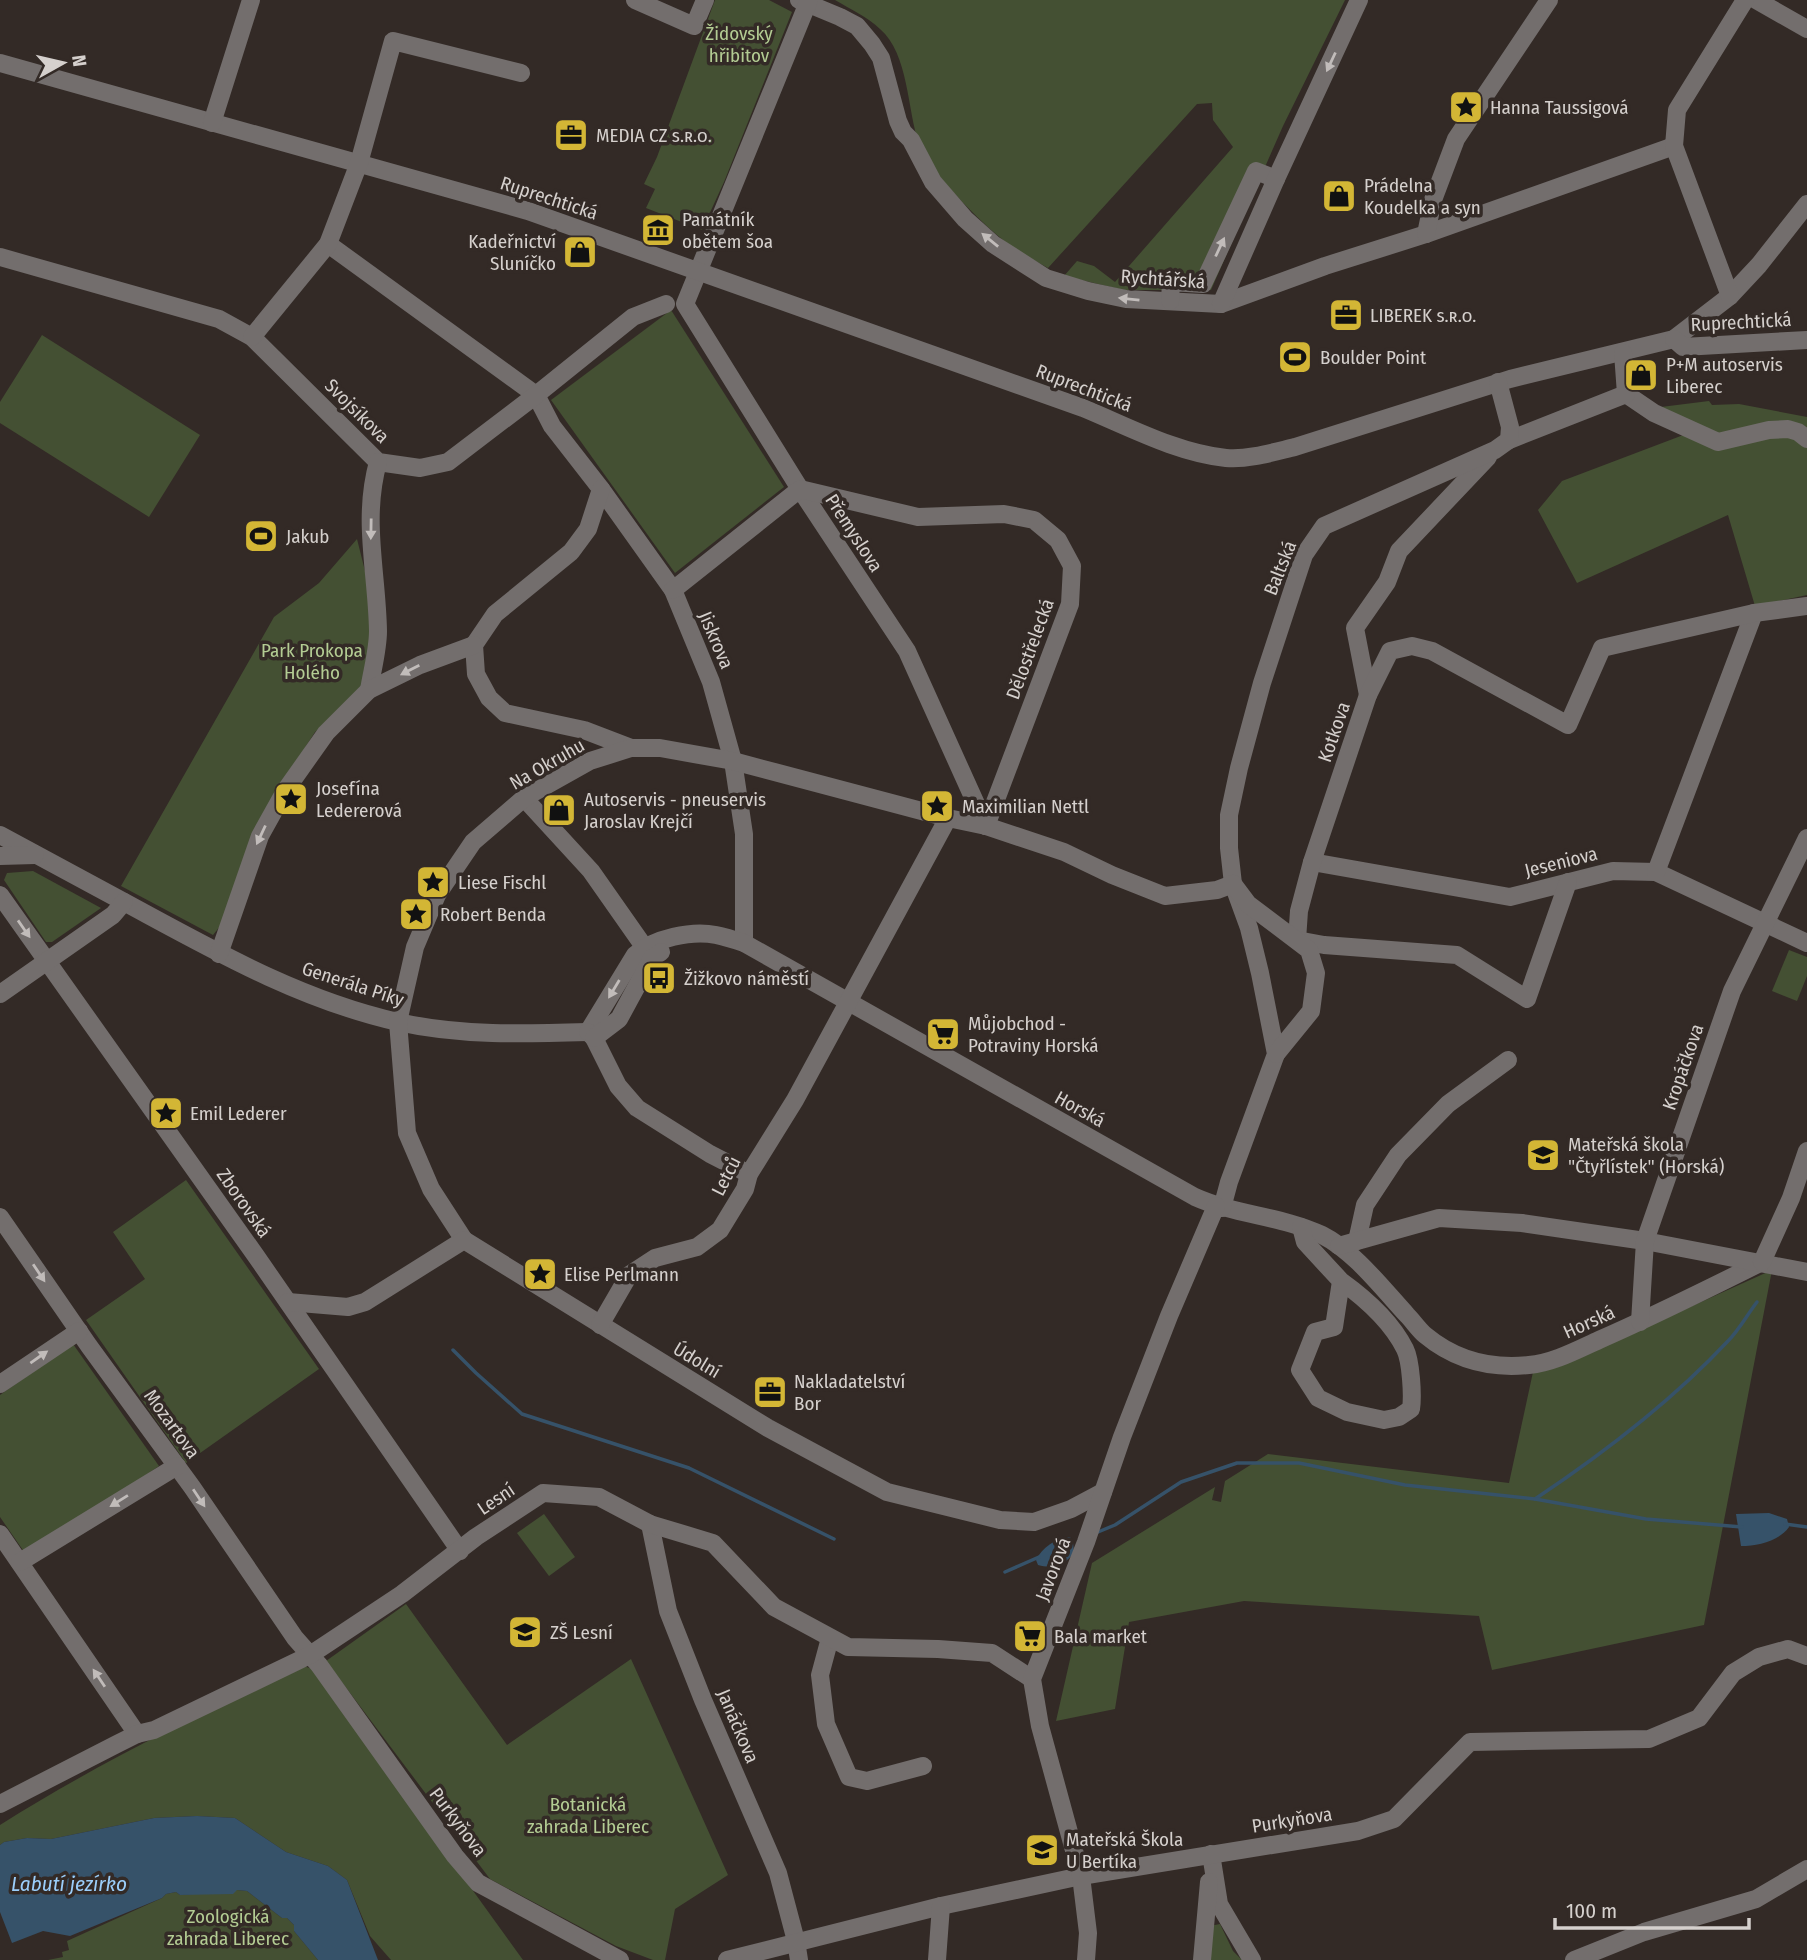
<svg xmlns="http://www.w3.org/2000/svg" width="1807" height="1960" font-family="'Fira Sans Condensed',sans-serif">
  <rect width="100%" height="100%" fill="#332a26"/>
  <g fill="#445033">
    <path d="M715,0h54l23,12 -68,170 -22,48 -56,-22 9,-19 -11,-5 13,-27z"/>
    <path d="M835,0h510l-62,126 -72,164h-87l-60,-14 13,-15 17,5 21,16 118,-135 -20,-27 -1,-17 -15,1 -149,164c-12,-7 -26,-13 -37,-22 -26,-19 -81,-73 -92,-102 -12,-34 -10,-90 -39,-115 -12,-12 -30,-20 -45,-29z"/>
    <path d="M671,310l113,177 -109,86 -124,-173z"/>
    <path d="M42,335l158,100 -51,82 -149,-94v-21z"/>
    <path d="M1709,401l3,4 27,-1 68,13v18l-80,3 -74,-30z"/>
    <path d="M1686,434l105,3 16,8v150l-52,11 -27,-91 -151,68 -39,-73 24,-29z"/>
    <path d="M357,539l10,40 8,48 -9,56 -7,10 -44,39 -9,14 -85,179 -8,10 -92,-49 153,-269 45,-34z"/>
    <path d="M33,871l68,37 -49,34h-6l-42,-62 3,-7z"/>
    <path d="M1789,950l18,7v19l-10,25 -25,-10z"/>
    <path d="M186,1180l133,189 -133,94 -100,-143 59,-41 -32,-47z"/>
    <path d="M1772,1270l-68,355 -212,45 -13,-54 -235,-15 -115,21 -14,87 -59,12 36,-158 123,-76 -3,13 9,2 4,-21 43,-27 241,29 24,-111 75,-28z"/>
    <path d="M73,1344l86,122 -132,90 -27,-39v-122z"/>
    <path d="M544,1514l31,43 -26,19 -32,-43z"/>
    <path d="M406,1604l101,141 124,-86 97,216 -53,34 -10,51h-12l-37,-14 -126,-67 -164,-218z"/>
    <path d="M300,1665l13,4 210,291h-132l-21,-24 -23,-56 -19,-14 -42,-14 -51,-34 -38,-2 -43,2 -103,21 -24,-1 -23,4 -4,3v-20c96,-61 198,-109 300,-160z"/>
    <path d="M237,1890l10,1 35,27h5l7,7v6l24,29h-270l15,-3 -1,-5 7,-2 -2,-9 95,-43 4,-4 10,-2 4,3z"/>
    <path d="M1220,1924l13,27 9,9h-34l2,-34z"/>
  </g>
  <g fill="#365269">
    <path d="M1769,1513l18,6 2,8c-10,14 -31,19 -48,19l-5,-32z"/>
    <path d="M1070,1537l3,5 1,11c-10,12 -20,16 -36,12l-2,-5c6,-12 19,-22 34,-23z"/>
    <path d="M197,1816l38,2 51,34 42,14 19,14 31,80h-60l-24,-29v-6l-7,-7h-5l-35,-27 -10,-1 -4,4 -53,1 -4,-3 -10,2 -4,4 -92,38 -27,-5 -31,12 -12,-31v-67l4,-3 23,-4 24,1 103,-21z"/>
  </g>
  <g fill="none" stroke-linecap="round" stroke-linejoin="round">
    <g stroke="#365269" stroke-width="3.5">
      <path d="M453,1350l23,23 46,41 167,54 145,71"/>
      <path d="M1535,1499c69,-46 136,-97 193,-158 11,-11 19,-26 29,-39"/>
      <path d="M1785,1524l22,3"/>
      <path d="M1098,1532l17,-7 66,-43 56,-19h62l106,22 130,14 111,20 96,8"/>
      <path d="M1005,1572l34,-15"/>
    </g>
    <g stroke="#736e6d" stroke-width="18">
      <path d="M635,0l59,26 11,-26"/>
      <path d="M799,0l41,17 17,9 15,18 9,14 17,63 5,11 8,8 22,42 32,37 28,25 53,34 42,13 38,8 95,5 104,-38 101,-32 248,-88"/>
      <path d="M809,0l-124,304 115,185 107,162 79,175"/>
      <path d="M1756,0l51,29"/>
      <path d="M0,63l528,148 555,197c46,19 94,45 143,50 22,2 48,-6 69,-11l215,-68 164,-40 56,-43 29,-31 48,-61"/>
      <path d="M212,123l39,-123"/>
      <path d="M1426,234l7,-34 23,-61 93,-139"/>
      <path d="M328,244l208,151 16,31 49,63 72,101 38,92 22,79 11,73v109"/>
      <path d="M0,257l219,62 33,18 126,125 42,6 28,-6 88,-67 97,-78 33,-13"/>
      <path d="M1730,296l-56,-150 3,-36 68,-110"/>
      <path d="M1170,301l1,-19 32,2 53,-113 20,8"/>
      <path d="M1221,304l55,-125 83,-179"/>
      <path d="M252,337l76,-93 31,-81 34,-122 128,32"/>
      <path d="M1674,339l9,8 124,-7"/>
      <path d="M1626,394l28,19 64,29 51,-12 19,-1 10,3 9,7"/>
      <path d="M1509,440l117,-46 -3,-41"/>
      <path d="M601,489l-13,40 -17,23 -76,62 -21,31 2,29 13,24 16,15 79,17 47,18"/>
      <path d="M673,590l127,-101 118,28 86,-3 30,6 24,20 14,26 -2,38 -84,222"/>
      <path d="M369,690c3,-19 9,-40 9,-59 -1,-59 -16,-111 0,-169"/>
      <path d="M1368,695l-13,-67 32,-46 12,-31 89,-94"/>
      <path d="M524,798l67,73 61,87"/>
      <path d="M0,835c42,23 84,45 126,68 87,47 174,97 272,119 62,14 126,12 190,10"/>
      <path d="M0,856l35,-1"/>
      <path d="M1312,862l198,35 103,-26 43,1 151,71"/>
      <path d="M1656,872l98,-259"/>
      <path d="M0,895l256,361 204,295"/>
      <path d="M1297,940l2,-29 13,-49 56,-167 22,-44 22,-5 20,5 136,74 34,-77 152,-35 53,-7"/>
      <path d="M1297,940l27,5 133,10 70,44 41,-117"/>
      <path d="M219,954l41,-118 25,-45 41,-58 43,-43 51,-25 54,-20"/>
      <path d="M0,994l113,-79 11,-13"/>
      <path d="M588,1032l47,-77c19,-17 57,-25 81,-20 10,2 19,5 28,8l451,254c40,18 87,19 127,38 32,16 61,54 85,80 6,6 11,14 18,20 30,25 66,34 104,30 24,-2 48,-15 70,-25 55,-24 109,-51 163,-78"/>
      <path d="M588,1032l6,6 24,48 19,22 73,46 39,20"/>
      <path d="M594,1038l25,-19 33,-61 9,-6"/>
      <path d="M1222,1208l7,-26 47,-128 -16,-81 -11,-45 -16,-44 -4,-36v-33l10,-47 23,-85 42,-128 20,-29 171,-76 14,-10 1,-13 -12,-45"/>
      <path d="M0,1217l89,129 103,141 103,151 24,27 136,191 23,27 142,77"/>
      <path d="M1301,1227l4,15 36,39 -7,46 -19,5 -15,38 18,28 29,14 37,8 15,-3 12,-8c2,-13 0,-48 -6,-60 -14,-28 -39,-50 -64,-68"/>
      <path d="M464,1240l-33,-51 -24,-56 -9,-111 17,-75 22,-52 36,-53 51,-44 66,-37 41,-13h29l73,13 215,57 38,8 78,26 48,23 53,21 52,-6 16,-6 15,20 61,46 7,23 -5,38 -35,43"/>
      <path d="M1357,1241l8,-36 33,-50 50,-51 60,-44"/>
      <path d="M1339,1246l100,-28 83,5 123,18 162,31"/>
      <path d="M1762,1262l29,-64 16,-47"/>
      <path d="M288,1302l60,5 17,-5 99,-62 304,188 119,64 113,28 34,2 37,-13 32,-17"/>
      <path d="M1640,1322l5,-81 87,-250 75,-153"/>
      <path d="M600,1325l29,-50 26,-17 42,-11 23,-17 25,-41 4,-15 46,-74 153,-282"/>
      <path d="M0,1384l79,-53"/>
      <path d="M650,1524l18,87 35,89 75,173 18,68 3,19"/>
      <path d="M0,1534l137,200"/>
      <path d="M20,1562l157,-96"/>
      <path d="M830,1638l-10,37 6,49 23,53 18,4 56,-15"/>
      <path d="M0,1804l117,-60 20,-10 17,-4 156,-75 92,-61 74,-57 67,-44 56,4 51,27 63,19 61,64 74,40 90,2 54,4 40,26"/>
      <path d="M1211,1854l8,50 33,56"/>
      <path d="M727,1960l214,-54 140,-30 277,-45 36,-12 76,-77 179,-3 50,-21 34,-45 26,-16 29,-8 19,7"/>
      <path d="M937,1960l4,-54"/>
      <path d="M1086,1960l2,-27 -7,-57 -41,-150 -8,-47 54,-137 36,-105 47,-121 47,-110"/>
      <path d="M1202,1960l7,-78"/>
      <path d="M1574,1960l70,-28 112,-33 51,-30"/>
    </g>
  </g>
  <defs><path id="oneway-solid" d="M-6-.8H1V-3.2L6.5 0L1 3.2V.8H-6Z" transform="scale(1.75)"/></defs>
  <g fill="#c1bcba">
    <use href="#oneway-solid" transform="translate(1331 62) rotate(115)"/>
    <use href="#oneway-solid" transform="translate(990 240) rotate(-141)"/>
    <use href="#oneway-solid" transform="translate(1220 247) rotate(-65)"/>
    <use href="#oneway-solid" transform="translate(1129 299) rotate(-174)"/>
    <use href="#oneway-solid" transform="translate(371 529) rotate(91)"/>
    <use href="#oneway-solid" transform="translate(410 670) rotate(153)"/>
    <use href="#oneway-solid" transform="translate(261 835) rotate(115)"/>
    <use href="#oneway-solid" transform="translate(24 929) rotate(55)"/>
    <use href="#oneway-solid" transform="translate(614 989) rotate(121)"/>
    <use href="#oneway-solid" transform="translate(39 1273) rotate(56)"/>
    <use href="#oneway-solid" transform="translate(39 1357) rotate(-35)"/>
    <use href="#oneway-solid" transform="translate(199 1498) rotate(56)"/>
    <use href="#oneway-solid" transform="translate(119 1501) rotate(148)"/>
    <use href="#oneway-solid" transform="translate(99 1678) rotate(-124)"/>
  </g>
  <defs>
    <g id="sight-square" transform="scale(1.75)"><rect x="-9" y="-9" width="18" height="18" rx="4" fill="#d3b635" stroke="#332a26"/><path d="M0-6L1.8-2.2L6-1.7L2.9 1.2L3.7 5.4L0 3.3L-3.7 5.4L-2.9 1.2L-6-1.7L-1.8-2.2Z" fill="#111"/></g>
    <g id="office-square" transform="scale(1.75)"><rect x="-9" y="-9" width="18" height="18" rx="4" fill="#d3b635" stroke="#332a26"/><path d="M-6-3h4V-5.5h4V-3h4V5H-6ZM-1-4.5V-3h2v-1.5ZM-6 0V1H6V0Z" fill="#111"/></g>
    <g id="shop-square" transform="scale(1.75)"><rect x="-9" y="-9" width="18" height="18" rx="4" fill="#d3b635" stroke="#332a26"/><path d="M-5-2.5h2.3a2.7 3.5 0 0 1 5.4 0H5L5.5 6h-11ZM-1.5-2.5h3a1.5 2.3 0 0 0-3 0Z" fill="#111"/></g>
    <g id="museum-square" transform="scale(1.75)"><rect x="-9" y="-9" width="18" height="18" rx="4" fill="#d3b635" stroke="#332a26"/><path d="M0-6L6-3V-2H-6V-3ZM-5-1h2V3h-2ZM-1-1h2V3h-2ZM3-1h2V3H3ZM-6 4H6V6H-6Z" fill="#111"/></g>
    <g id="stadium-square" transform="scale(1.75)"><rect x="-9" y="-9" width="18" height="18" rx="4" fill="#d3b635" stroke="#332a26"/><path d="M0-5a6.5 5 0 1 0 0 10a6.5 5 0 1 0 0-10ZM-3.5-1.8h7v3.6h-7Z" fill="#111"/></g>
    <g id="bus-square" transform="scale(1.75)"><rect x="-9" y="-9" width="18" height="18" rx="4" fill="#d3b635" stroke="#332a26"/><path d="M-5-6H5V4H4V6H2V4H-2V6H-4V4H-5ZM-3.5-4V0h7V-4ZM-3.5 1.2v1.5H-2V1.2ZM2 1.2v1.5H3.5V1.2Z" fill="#111"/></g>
    <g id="supermarket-square" transform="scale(1.75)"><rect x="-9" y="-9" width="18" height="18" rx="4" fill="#d3b635" stroke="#332a26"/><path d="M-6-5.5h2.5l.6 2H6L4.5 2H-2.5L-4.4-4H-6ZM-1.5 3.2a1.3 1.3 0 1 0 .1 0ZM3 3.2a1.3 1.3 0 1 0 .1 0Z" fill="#111"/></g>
    <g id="school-square" transform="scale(1.75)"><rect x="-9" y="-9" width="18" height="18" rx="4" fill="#d3b635" stroke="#332a26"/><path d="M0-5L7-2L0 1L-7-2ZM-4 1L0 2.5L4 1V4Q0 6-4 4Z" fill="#111"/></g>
  </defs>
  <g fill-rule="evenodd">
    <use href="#sight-square" x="1466" y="107"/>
    <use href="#office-square" x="571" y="135"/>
    <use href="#shop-square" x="1339" y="196"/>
    <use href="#museum-square" x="658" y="230"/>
    <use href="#shop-square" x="580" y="252"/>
    <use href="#office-square" x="1346" y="315"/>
    <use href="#stadium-square" x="1295" y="357"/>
    <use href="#shop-square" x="1641" y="375"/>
    <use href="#stadium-square" x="261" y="536"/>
    <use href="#sight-square" x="291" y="799"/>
    <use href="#sight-square" x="937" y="806"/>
    <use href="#shop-square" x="559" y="810"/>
    <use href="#sight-square" x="433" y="882"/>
    <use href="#sight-square" x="416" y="914"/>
    <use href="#bus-square" x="659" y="978"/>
    <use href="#supermarket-square" x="943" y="1034"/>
    <use href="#sight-square" x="166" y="1113"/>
    <use href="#school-square" x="1543" y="1155"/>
    <use href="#sight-square" x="540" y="1274"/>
    <use href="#office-square" x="770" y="1392"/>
    <use href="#school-square" x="525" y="1632"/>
    <use href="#supermarket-square" x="1030" y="1636"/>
    <use href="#school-square" x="1042" y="1850"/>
  </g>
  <g text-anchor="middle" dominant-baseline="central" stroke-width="7" stroke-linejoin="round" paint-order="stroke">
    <g font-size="19" fill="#b3cc93" stroke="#332a26">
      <text x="739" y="33">Židovský<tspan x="739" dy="22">hřibitov</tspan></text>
      <text x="312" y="650">Park Prokopa<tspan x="312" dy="22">Holého</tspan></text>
      <text x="588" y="1804">Botanická<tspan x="588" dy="22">zahrada Liberec</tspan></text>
      <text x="228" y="1916">Zoologická<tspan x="228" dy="22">zahrada Liberec</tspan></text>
    </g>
    <g font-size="19" fill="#d5d0cd" stroke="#332a26" text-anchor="start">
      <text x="1490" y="107">Hanna Taussigová</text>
      <text x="596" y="135">MEDIA CZ s.ʀ.ᴏ.</text>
      <text x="1364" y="185">Prádelna<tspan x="1364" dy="22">Koudelka a syn</tspan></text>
      <text x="682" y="219">Památník<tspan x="682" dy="22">obětem šoa</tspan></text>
      <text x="556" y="241" text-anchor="end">Kadeřnictví<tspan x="556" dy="22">Sluníčko</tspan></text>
      <text x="1370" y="315">LIBEREK s.ʀ.ᴏ.</text>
      <text x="1320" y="357">Boulder Point</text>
      <text x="1666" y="364">P+M autoservis<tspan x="1666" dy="22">Liberec</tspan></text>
      <text x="286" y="536">Jakub</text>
      <text x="316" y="788">Josefína<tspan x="316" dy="22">Ledererová</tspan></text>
      <text x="584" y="799">Autoservis - pneuservis<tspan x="584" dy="22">Jaroslav Krejčí</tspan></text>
      <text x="962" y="806">Maximilian Nettl</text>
      <text x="458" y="882">Liese Fischl</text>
      <text x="440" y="914">Robert Benda</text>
      <text x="684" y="978">Žižkovo náměstí</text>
      <text x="968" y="1023">Můjobchod -<tspan x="968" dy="22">Potraviny Horská</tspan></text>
      <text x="190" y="1113">Emil Lederer</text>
      <text x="1568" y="1144">Mateřská škola<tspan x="1568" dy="22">"Čtyřlístek" (Horská)</tspan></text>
      <text x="564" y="1274">Elise Perlmann</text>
      <text x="794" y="1381">Nakladatelství<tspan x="794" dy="22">Bor</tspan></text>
      <text x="550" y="1632">ZŠ Lesní</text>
      <text x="1054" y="1636">Bala market</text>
      <text x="1066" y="1839">Mateřská Škola<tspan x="1066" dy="22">U Bertíka</tspan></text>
    </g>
    <g font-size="19" fill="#d5d0cd" stroke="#332a26">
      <text transform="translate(549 198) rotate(18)">Ruprechtická</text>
      <text transform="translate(1163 279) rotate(4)">Rychtářská</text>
      <text transform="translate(1741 322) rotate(-3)">Ruprechtická</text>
      <text transform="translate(1084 388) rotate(21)">Ruprechtická</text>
      <text transform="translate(357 411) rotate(45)">Svojsíkova</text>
      <text transform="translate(854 533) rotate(57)">Přemyslova</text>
      <text transform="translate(1280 568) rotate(-68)">Baltská</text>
      <text transform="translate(716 640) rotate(67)">Jiskrova</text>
      <text transform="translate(1030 649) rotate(-70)">Dělostřelecká</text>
      <text transform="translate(1334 732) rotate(-71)">Kotkova</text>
      <text transform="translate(547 764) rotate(-30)">Na Okruhu</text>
      <text transform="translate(1561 862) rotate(-14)">Jeseniova</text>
      <text transform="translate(353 984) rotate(18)">Generála Píky</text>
      <text transform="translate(1683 1067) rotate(-71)">Kropáčkova</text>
      <text transform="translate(1080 1109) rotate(29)">Horská</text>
      <text transform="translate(726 1176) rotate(-63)">Letců</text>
      <text transform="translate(244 1203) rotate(55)">Zborovská</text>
      <text transform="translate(1589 1322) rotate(-24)">Horská</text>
      <text transform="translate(697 1360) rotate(31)">Údolní</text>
      <text transform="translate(172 1424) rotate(54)">Mozartova</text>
      <text transform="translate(496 1499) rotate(-34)">Lesní</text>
      <text transform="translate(1053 1569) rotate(-69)">Javorová</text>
      <text transform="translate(738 1726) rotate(67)">Janáčkova</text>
      <text transform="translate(1292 1820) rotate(-9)">Purkyňova</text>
      <text transform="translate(458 1822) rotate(53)">Purkyňova</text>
    </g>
    <g font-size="21" font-style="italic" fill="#9bcefa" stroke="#332a26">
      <text x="69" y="1884">Labutí jezírko</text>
    </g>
  </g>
  <g transform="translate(63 63) rotate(82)" stroke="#332a26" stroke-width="5" paint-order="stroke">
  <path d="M0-5L12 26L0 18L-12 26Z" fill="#d5d0cd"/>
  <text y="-10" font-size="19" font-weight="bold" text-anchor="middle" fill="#d5d0cd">N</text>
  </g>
  <path d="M1555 1918v10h194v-10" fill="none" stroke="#d5d0cd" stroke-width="3.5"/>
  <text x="1566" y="1918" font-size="21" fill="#d5d0cd" stroke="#332a26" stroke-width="5" paint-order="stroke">100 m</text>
</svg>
